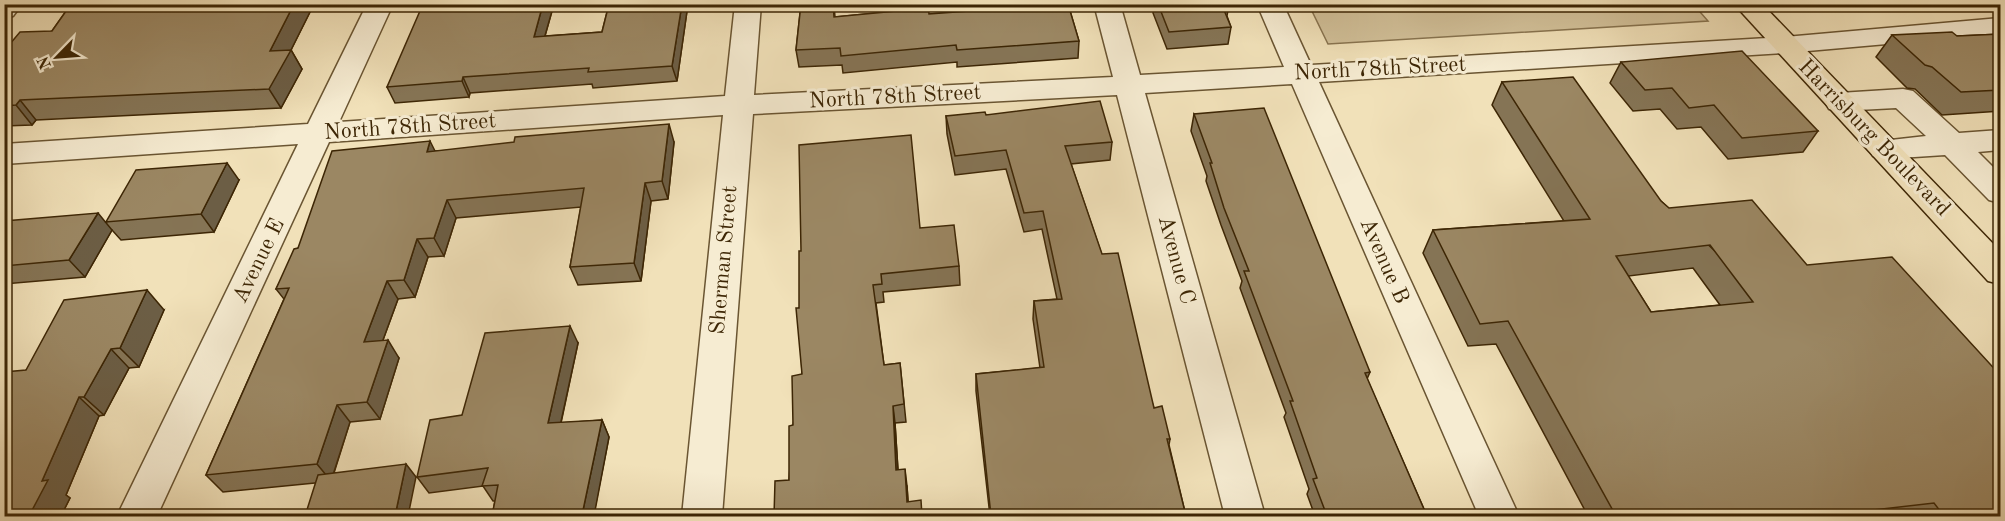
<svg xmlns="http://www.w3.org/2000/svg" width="2005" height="521" font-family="'Old Standard TT',serif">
  <rect width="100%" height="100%" fill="#f1e1b9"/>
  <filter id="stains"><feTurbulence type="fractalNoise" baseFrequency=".00333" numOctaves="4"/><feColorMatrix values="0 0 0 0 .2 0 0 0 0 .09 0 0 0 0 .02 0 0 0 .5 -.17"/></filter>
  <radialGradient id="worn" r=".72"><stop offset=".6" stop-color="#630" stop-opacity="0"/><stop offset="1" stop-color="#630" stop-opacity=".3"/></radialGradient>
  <path fill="#d2c19a" stroke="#887450" stroke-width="1.5" d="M1694,5l14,16 -380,23 -19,-39z"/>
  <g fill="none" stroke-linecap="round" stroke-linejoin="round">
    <g stroke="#6a5532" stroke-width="3">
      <g id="minor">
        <path d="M4,4h18l-9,12 -9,2z"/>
        <path d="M367,4h26l-54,118 386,-26 10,-92h26l-7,91 359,-18 -19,-73h26l20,71 144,-8 -27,-63h26l28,61 474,-28 215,-19v16l-215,19 -466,29 200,434h-40l-187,-432 -147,9 120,423h-40l-108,-421 -364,19 -31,402h-40l41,-401 -394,27 -172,374h-40l181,-372 -294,20v-20l304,-20z"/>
        <path d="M1903,89l10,2 46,42 41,-3v20l-22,2 22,22v29l-11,-3 -44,-45 -61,4 -11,-3 -4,-7 4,-7 53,-6 -30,-28 -57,3 -10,-2 -4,-7 4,-7 10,-2z"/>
      </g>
    </g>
    <g stroke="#3d2605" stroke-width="3">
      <path id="major" d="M1734,4h28l238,247v33l-12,-3z"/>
    </g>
    <use href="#minor" fill="#f6ecd2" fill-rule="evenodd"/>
    <use href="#major" fill="#f1e1b9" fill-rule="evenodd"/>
  </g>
  <g fill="#857455" stroke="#3d2605" stroke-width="1.5" fill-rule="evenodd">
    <path d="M71,4h243l-23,46 11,19 -21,39 -245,12 -4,5 -28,1v-75l48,-20z"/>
    <path d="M554,4l-9,32 57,-4 7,-28h79l-11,77 -84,7 -1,-4 -122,9 -1,4 -74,6 -8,-16z"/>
    <path d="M801,4h33l1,13 61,-6 33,3 77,-6 -1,-4h63l11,37 -1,17 -121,9v-5l-114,11 -1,-8 -43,2 -3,-17z"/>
    <path d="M1154,4h71l3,6 -1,6 4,11 -3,17 -61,5 -14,-36z"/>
    <path d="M2001,34v77l-59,4 -27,-26 -8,-1 -31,-31 16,-22 65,1z"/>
    <path d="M1621,62l197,69 -15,21 -75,7 -27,-32 -24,2 -17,-20 -27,2 -23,-28z"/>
    <path d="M1502,82l159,119 340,315h-413l-92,-172 -28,2 -45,-93 10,-23 131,-9 -72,-116zM1693,268l27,37 -69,7 -23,-36z"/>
    <path d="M1194,114l176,258 -3,7 60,137h-112l-8,-22 2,-5 -25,-72 2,-4 -46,-125 2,-7 -21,-56 -15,-44 1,-5 -16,-45z"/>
    <path d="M986,115l126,27 -2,18 -39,4 83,244 16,31 -1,6 17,71h-196l-14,-125v-17l64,-6 -7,-49 1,-18 23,-2 -15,-70 -18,3 -18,-63 -51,6 -8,-41 -1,-18z"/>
    <path d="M674,142l-6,57 -17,2 -10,80 -63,4 -8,-18 11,-60 -125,11 -12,38 -16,1 -13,40 -17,2 -15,41 16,18 -19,61 -30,3 -16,51 82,4 -101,6 -92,9 -17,-17 78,-176 -8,-10 22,-41 137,-97z"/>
    <path d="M239,180l-25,52 -93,8 -9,-10 -27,47 -81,7v-63l102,1z"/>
    <path d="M920,228l39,38 1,19 -77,7 1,10 -8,1 8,62 16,-2 6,59 -11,1 3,47 9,16 1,15 15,15 -134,-36 4,-55 9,-51 -3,-66z"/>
    <path d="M164,310l-25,57 -10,1 -25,47 -5,1 -33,79 4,3 -9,18h-57l22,-146z"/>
    <path d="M578,343l-17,80 41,-3 7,17 -15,76 18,-2 2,5h-122l3,-15h-2l-10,-15 -54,7 -12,-16 45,-62z"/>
  </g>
  <g fill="#6c5e45" stroke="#3d2605" stroke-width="1.5">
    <path d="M294,4h20l-23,46 11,19 -21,39 -12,-19 1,-38z"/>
    <path d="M543,4h11l-14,49 -6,-16z"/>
    <path d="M682,4h6l-11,77 -5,-15z"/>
    <path d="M463,77l7,16 -1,4 -7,-16z"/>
    <path d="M20,100l16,20 -4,5 -16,-20z"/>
    <path d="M669,124l5,18 -6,57 -6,-18z"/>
    <path d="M430,141l9,18 -12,-7z"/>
    <path d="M227,163l12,17 -25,52 -13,-18z"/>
    <path d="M645,183l6,18 -10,80 -7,-18z"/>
    <path d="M447,200l9,18 -12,38 -10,-18z"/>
    <path d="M98,213l14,17 -27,47 -16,-17z"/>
    <path d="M417,239l11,18 -13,40 -11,-17z"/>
    <path d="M387,281l11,18 -22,60 -12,-17z"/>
    <path d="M147,290l17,20 -25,57 -19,-19z"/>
    <path d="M570,326l8,17 -21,97 -9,-17z"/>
    <path d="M388,340l11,18 -19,61 -13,-17z"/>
    <path d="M111,349l18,19 -25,47 -20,-18z"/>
    <path d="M79,397l20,19 -33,79 4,3 -9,18h-32l13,-35z"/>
    <path d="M337,405l13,17 -19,59 -14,-17z"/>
    <path d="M893,406l2,17 4,64 -3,-17z"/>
    <path d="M602,420l7,17 -15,79 -12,-1z"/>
    <path d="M406,464l10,13 -8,39h-13z"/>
    <path d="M905,469l2,17 2,30 -2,-14z"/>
  </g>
  <g fill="#9b8763" stroke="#3d2605" stroke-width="1.5" fill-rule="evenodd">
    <path d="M71,4h223l-24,47 21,-1 -22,39 -249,11 -4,5 -12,1v-55l16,-19 32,-1z"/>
    <path d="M423,4h120l-9,33 68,-5 7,-28h73l-10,62 -84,6 1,-4 -126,9 -1,4 -75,6z"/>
    <path d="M801,4h32l1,13 62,-6v-7h32l1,10 81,-6 -1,-4h59l11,37 -122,9 -1,-5 -115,11 -1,-8 -44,2z"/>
    <path d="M1158,4h67l3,6h-4l7,17 -62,5z"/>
    <path d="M1952,32l5,4 44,-2v56l-40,2 -29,-25 -7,-2 -33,-30z"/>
    <path d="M1742,51l76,80 -76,7 -28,-33 -25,3 -17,-20 -27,2 -24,-28z"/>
    <path d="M1573,77l88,124 8,7 83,-8 55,65 85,-8 109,119v140h-57l-10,-13 -113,13h-205l-108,-195 -28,3 -47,-94 157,-11 -88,-137zM1710,245l43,57 -102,10 -35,-56z"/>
    <path d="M1100,101l12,41 -47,4 37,108 16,-1 36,155 8,-2 8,33h-3l19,77h-195l-15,-142 68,-7 -10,-66 28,-2 -19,-88 -19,2 -18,-63 -51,6 -9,-40 39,-4 1,3z"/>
    <path d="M1264,108l106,264 -5,1 62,143h-100l-14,-37 4,-1 -27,-77h3l-49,-130h5l-25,-63 -14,-45h2l-18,-49z"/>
    <path d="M669,124l-7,57 -17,2 -11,80 -64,4 14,-79 -137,12 -13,38 -17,1 -13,41 -17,1 -23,61 24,-2 -21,62 -30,3 -20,59 -111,11 83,-187 -13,1 18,-40 4,-1 34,-97 98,-10 -3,11 87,-10 1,-5z"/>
    <path d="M911,135l9,93 34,-3 5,41 -78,8 1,10 -9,1 11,80 16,-2 4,41 -11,2 3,64 9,-1 2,33 14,-2 1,16h-148l1,-35 14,-1v-54l4,-1 -1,-49 10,-2 -6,-66h3v-57h2l-2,-106z"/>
    <path d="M227,163l-26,51 -95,8 30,-52z"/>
    <path d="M98,213l-29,47 -65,6v-45z"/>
    <path d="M147,290l-27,58 -9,1 -27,48h-5l-37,84 6,-1 -19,36h-25v-144l22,-2 38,-70z"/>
    <path d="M570,326l-22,97 54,-3 -20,95 30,-4 -1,5h-119l6,-31 -16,1 6,-18 -71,9 13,-57 32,-5 23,-82z"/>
    <path d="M406,464l-11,52h-90l13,-41z"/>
  </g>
  <g text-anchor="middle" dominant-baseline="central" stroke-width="6" stroke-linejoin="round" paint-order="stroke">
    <g font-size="22" fill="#3d2605" stroke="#f6ecd2">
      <text transform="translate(1380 69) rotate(-3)">North 78th Street</text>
      <text transform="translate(895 97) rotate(-3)">North 78th Street</text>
      <text transform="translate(410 127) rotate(-4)">North 78th Street</text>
      <text transform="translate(1874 138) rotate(46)">Harrisburg Boulevard</text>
      <text transform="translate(724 260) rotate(-85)">Sherman Street</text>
      <text transform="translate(1176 260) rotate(75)">Avenue C</text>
      <text transform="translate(259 261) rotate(-64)">Avenue E</text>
      <text transform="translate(1384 261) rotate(66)">Avenue B</text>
    </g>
  </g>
  <rect width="2005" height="521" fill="none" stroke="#f1e1b9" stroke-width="24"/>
  <rect x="6" y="6" width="1993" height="509" fill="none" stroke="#3d2605" stroke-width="3"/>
  <rect x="12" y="12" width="1981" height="497" fill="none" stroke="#3d2605" stroke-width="1.5"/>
  <g transform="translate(57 57) rotate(245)" stroke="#f6ecd2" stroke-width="4.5" paint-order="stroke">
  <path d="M0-4.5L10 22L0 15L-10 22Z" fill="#3d2605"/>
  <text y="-9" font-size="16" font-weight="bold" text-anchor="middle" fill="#3d2605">N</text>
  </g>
  <rect width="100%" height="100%" filter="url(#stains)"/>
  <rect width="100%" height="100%" fill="url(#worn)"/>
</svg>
